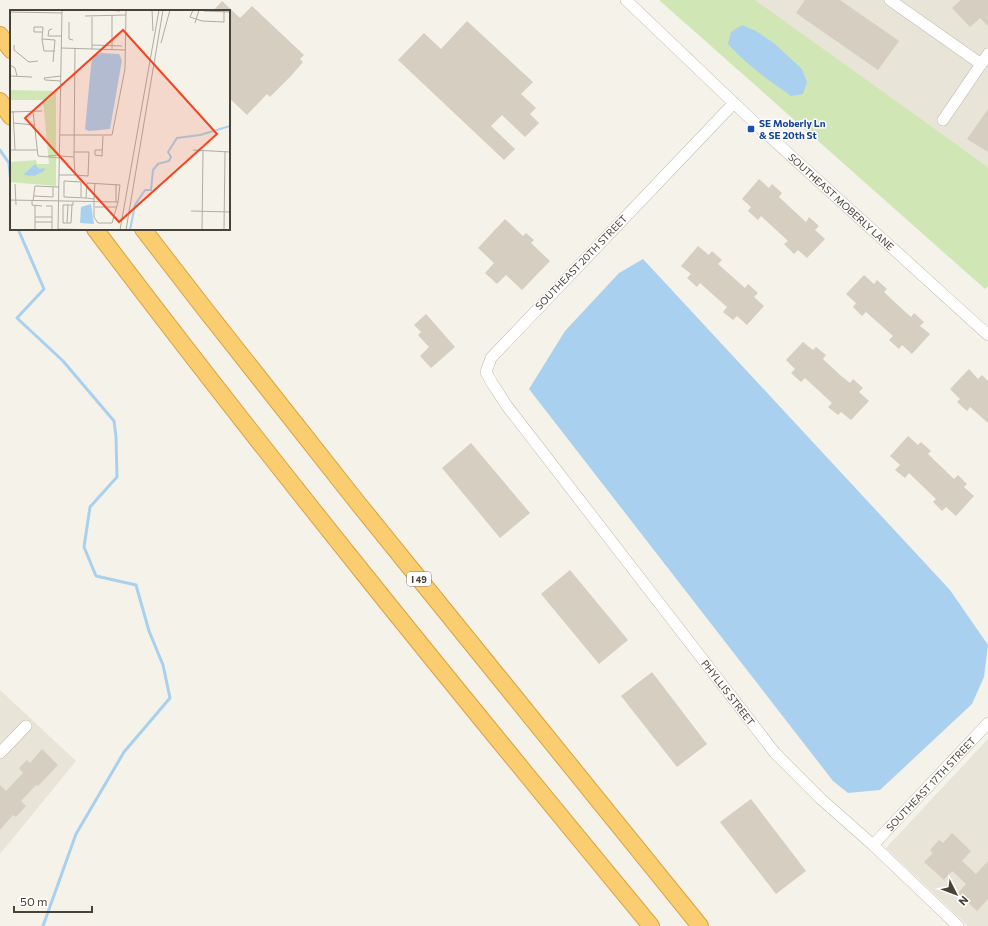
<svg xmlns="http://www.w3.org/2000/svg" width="988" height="926" font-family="Commissioner,sans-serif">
  <rect width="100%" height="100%" fill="#f5f2ea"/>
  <g fill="#e8e4d8">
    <path d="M755,0h233v167l-191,-136z"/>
    <path d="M0,690l76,71 -76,93z"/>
    <path d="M988,739v187h-20l-82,-78z"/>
  </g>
  <path fill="#d0e7b5" d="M659,0h96l233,167v119l-3,3z"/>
  <g fill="#a9d1ef">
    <path d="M742,25l14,6 19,13 27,25 5,13 -4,12 -12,2c-24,-17 -43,-30 -63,-52l3,-12z"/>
    <path d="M643,259l307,331 38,55 -4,32 -12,27 -92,86 -32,3 -15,-12 -304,-392 36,-58 54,-58z"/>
  </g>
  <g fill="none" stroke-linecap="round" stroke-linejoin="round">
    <g stroke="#a9d1ef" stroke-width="3">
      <path d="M0,150l9,13 2,20"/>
      <path d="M18,229l26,60 -27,29 46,43 51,60 2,16 1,40 -27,30 -6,40 12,29 40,9 13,46 14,34 7,33 -46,54 -48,82 -33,92"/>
    </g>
  </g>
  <g fill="#d6cec0">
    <path d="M805,0h35l59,41 -21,29 -82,-57z"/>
    <path d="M961,0h27v26l-8,-8 -10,9 -18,-19z"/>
    <path d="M222,1l18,17 12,-12 52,49 -4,4 3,3 -12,14 -21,21 -3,-3 -20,21 -18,-17v-87h-16z"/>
    <path d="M467,21l66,61 -12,12 15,14 -6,6 9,9 -14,14 -23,-22 -11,11 24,23 -11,11 -106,-100 26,-27 17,16z"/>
    <path d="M988,109v43l-21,-13z"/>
    <path d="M759,179l10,9 3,-4 10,9 -3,4 27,25 3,-5 10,9 -4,4 10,9 -18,19 -9,-8 -4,4 -10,-10 4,-3 -14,-13 -13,-12 -3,4 -10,-9 3,-4 -9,-8z"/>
    <path d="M505,219l18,17 3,-3 8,7 -3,3 19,18 -28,29 -16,-15 -9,9 -12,-11 9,-10 -16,-15z"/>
    <path d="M698,246l11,9 3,-4 10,9 -4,4 27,24 3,-4 10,9 -4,4 10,9 -17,19 -10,-9 -4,4 -10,-8 4,-5 -27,-24 -3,4 -10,-9 4,-4 -10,-8z"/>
    <path d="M864,275l10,9 3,-4 10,9 -3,3 17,16 10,9 3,-4 10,9 -4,4 10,8 -18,20 -10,-9 -3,4 -10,-9 4,-4 -27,-24 -4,4 -9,-9 3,-4 -10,-9z"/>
    <path d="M426,314l29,33 -24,21 -11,-12 9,-9 -11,-12 3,-3 -7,-7z"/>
    <path d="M803,342l10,8 3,-3 10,8 -3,4 17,16 10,8 3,-4 10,9 -4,4 10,9 -18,19 -10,-8 -3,3 -10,-8 4,-4 -27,-25 -4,4 -10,-9 4,-4 -9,-9z"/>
    <path d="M969,369l9,10 4,-4 6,6v42l-18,-16 -3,4 -10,-9 3,-3 -10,-10z"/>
    <path d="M908,436l10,9 3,-3 10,9 -3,3 26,25 4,-4 9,9 -3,3 10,9 -18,20 -10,-9 -4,4 -9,-9 3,-3 -27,-26 -4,5 -10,-8 5,-5 -10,-9z"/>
    <path d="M471,443l59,70 -30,25 -58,-70z"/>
    <path d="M570,570l58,70 -29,24 -58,-70z"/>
    <path d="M652,672l55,72 -30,23 -56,-71z"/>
    <path d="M42,749l16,16 -20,21 -2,-1 -15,16 5,5 -10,11 -3,-2 -13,15v-45l6,6 17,-18 -4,-5 8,-8 3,3z"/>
    <path d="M751,799l55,72 -30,23 -56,-72z"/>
    <path d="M952,833l19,18 -9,10 14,13 12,-13v38l-11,12 -19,-18 8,-9 -14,-13 -8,9 -20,-18 9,-9 -3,-3 9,-10 4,3z"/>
  </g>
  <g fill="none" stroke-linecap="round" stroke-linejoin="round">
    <g stroke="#c3bcb0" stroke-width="12">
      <g id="minor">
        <path id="s1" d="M626,0l131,125 231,210"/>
        <path d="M890,0l91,64"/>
        <path id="s2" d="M734,103l-243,255 -5,14 6,11 15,23 268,347 46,46 52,46 85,81"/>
        <path d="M943,120l45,-66"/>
        <path d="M0,753l26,-27"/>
        <path id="s3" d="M873,845l115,-122"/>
      </g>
    </g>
    <g stroke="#daa33f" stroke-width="18">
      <g id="highway">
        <path d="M0,35l11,15"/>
        <path d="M0,101l11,16"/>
        <path d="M95,229c179,237 367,468 556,697"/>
        <path d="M143,229l61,79 153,194 343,424"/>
      </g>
    </g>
    <use href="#minor" stroke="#fff" stroke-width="11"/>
    <use href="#highway" stroke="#facd70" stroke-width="16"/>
  </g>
  <rect fill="#1a4fb4" stroke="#fff" stroke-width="1.5" x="747" y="125" width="8" height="8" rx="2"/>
  <g text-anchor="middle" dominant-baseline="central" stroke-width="3" stroke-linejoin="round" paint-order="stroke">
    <rect fill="#fff" stroke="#807b74" stroke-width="1" x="407" y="572" width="24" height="14" rx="3"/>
    <g font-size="9" font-weight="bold" fill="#494238">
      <text x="419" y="579">I 49</text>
    </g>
    <g font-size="10" font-weight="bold" fill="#164399" stroke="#fff" text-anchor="start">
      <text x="759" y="123">SE Moberly Ln<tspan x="759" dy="12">&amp; SE 20th St</tspan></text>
    </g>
    <g font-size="10" fill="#494238" stroke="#fff">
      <text stroke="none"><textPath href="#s1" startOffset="295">SOUTHEAST MOBERLY LANE</textPath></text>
      <text transform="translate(581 262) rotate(-46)">SOUTHEAST 20TH STREET</text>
      <text stroke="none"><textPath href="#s2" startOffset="769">PHYLLIS STREET</textPath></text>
      <text stroke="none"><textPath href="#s3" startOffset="84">SOUTHEAST 17TH STREET</textPath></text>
    </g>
  </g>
  <g transform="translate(10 10)">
    <rect width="220" height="220" fill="#f5f2ea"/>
    <path d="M0,80l46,1v95l-46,-4v-20l26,-2 1,4h12l-6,-64h-33z" fill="#d0e7b5"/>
    <path d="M91,43l18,1 3,6 -12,69 -21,2 -4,-2 6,-63 2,-10zM25,154l4,5 6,-1 -1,3 -10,5 -11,-1zM81,194l3,20 -14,-1 1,-16z" fill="#a9d1ef"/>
    <path fill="none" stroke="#a9d1ef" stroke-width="2" d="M120,220l5,-25 10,-15h6l2,-20 5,-6 11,-3 2,-4 -3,-5 9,-14 23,-3 30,-9"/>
    <path fill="none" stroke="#b0aca3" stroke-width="1" d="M98,0l12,1M142,0l1,21M183,0l-3,7 12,4 22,1v-12M194,1l26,1M0,2l52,1M75,6l41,-1M59,12v17l4,1M185,13l4,-13M42,19l-3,1 -1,6h14M32,22h-8v-5h9l-1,12 13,1 -2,22M32,29l2,12h11M151,33l9,-33M4,35v5l15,12 9,-1M82,35l30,1M51,38l64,2M82,39v-32M102,39v-34M0,55l5,3 2,8M0,66l22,1M51,71l-16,-1 -1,-2 17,-2M3,101l2,39M0,102l32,-1M23,102l5,44 22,2M3,113l21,2M50,125h52l13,-66 1,-59M0,140h27M92,140h-7v5l7,1 1,-20M183,140l37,2M38,146l12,-1M50,146l14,1 1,-109M64,147l1,18 13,1 1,-24h-15M49,165h16M5,174l1,21M24,186l19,1v-10M76,188l8,1v18l4,6h14l6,-21M84,189l1,-16M0,190l108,2 2,-17 -33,-2 -1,15 -22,-1v-16l17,1v15M22,191v4l10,1M23,191l2,-15 24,1M106,192v-18M62,195l-1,18h-8v-18h10v-3M25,196v16M36,196h6v24M85,197h22M181,201l39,1M25,207h17M57,213l1,-18M48,219l40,1M25,220v-8h17M48,220l4,-220M110,220l39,-220M116,220l37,-220M192,220l1,-79M214,220l1,-79"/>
    <path fill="#f44422" fill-opacity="0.15" stroke="#f44422" stroke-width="2" d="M113,20l94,104 -98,88 -94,-104z"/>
    <rect width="220" height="220" fill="none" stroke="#494238" stroke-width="2"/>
  </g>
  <g transform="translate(956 894) rotate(132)" stroke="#ffffff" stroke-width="3" paint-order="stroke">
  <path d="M0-3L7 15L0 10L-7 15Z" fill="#494238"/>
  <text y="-6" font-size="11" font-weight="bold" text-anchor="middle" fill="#494238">N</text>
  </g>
  <path d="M14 906v6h78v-6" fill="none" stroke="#494238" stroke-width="2"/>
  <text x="20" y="906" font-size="12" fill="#494238" stroke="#ffffff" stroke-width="3" paint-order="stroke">50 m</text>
</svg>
